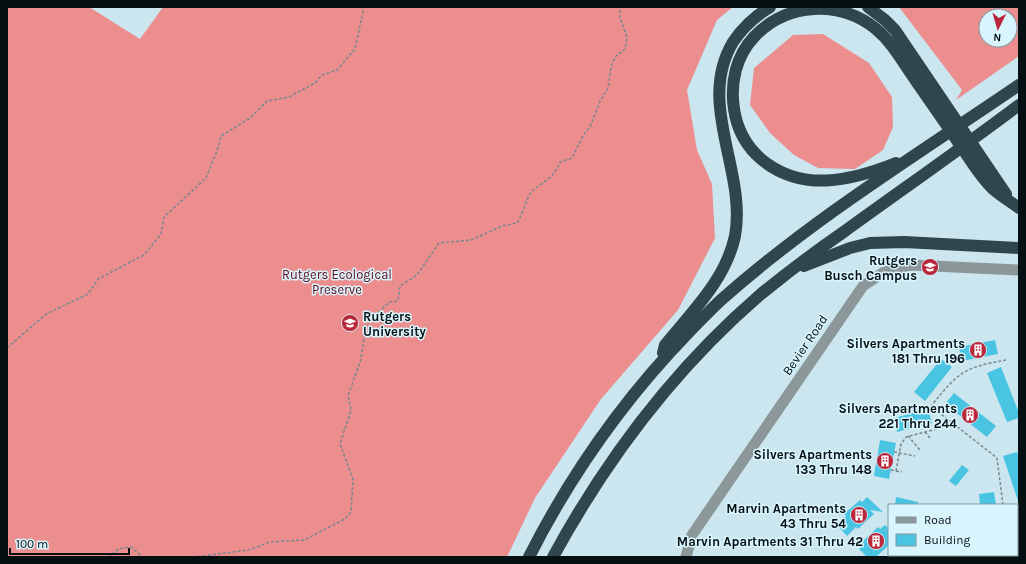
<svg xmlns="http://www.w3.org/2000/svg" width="1026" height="564" font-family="Karla,sans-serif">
  <rect width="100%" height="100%" fill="#cbe6ee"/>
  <g fill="#ec8d8e" fill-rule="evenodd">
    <path d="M7,7h82l51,32 23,-32h570l-16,13 -30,70 10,60 15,34 3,54 -37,72 -77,89 -66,99 -28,59h-500z"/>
    <path d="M899,7h120v49l-63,44 6,-10zM986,16h24v24h-24z"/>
    <path d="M823,34l46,29 23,34 1,30 -10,23 -28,19 -37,-1 -24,-13 -24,-22 -20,-28 4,-37 39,-33z"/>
  </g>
  <g fill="#49c5e3">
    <path d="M995,340l3,14 -36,7 -3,-14z"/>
    <path d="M941,359l11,8 -27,34 -11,-9z"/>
    <path d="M1001,367l18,46v5l-12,4 -20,-49z"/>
    <path d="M954,393l42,33 -9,11 -42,-33z"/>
    <path d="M928,409l4,14 -35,9 -3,-14z"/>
    <path d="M880,440l16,3 -7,36 -15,-3z"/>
    <path d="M1017,452l2,6 -1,43 -15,-45z"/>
    <path d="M962,465l7,5 -13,16 -7,-5z"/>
    <path d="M994,492l2,13h-16l-1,-11z"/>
    <path d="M867,497l16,15 -13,-2 4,4 -16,15 -2,-2 -9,9 -10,-11 9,-9 -2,-2 16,-14 2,2z"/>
    <path d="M896,497l22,5v3h-23z"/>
    <path d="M885,525l4,4v16l-13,12h-9l-8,-8 5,-5 -2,-2 16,-15 2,2z"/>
  </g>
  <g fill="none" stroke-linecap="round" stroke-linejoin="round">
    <g stroke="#76898f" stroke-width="1.5" stroke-dasharray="3 2" stroke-linecap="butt">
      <path d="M7,348l39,-34 42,-20 10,-15 46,-24 17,-21 3,-17 42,-39 11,-27 4,-15 29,-18 17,-17 22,-4 26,-14 7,-8 15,-5 18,-21 9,-42"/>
      <path d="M925,432l5,6"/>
      <path d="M908,436l12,14"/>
      <path d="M894,452l21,4"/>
      <path d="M891,470l5,1 5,-27 5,-7 31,-8 9,-11"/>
      <path d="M896,471l6,1"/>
      <path d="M1003,505l-6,-47 -66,-52c28,-34 31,-38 75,-46"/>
      <path d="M1017,509h2"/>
      <path d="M1009,555v2"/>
      <path d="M108,557l11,-8 12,-2 12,10"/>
      <path d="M193,557l56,-7 21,-8 34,-2 41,-21 6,-7 2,-33 -13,-35 11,-34 -3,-14 13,-37 5,-34 23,-23 9,-1 2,-15 17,-11 22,-32 32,-3 31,-14 15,-3c4,-6 10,-25 13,-29 12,-14 22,-12 30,-32l12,-4 12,-24 6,-7 10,-26 8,-13 3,-21 4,-10 10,-8 2,-12 -7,-19v-11"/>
    </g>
    <g stroke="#8c979a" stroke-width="11">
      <path d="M686,557l6,-22 171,-249 21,-14 27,-7 108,5"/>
      <path d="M896,557l2,-2"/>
    </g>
    <g stroke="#2e464c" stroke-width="12">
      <path d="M868,7l17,13 10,10 111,164"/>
      <path d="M896,163c-45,18 -94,30 -135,-4 -15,-13 -24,-30 -27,-50 -4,-26 2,-53 20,-72 33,-35 86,-37 122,-8 16,13 26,32 38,49 15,22 31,44 46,67 10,14 20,32 33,44 8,7 18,13 26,19"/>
      <path d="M804,266l46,-18 20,-5 34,-1 115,6"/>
      <path d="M663,353l2,-8c27,-33 61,-66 70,-109 12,-65 -39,-132 -2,-194 10,-15 22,-26 37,-35"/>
      <path d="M529,557c42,-83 95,-158 160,-225 11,-11 21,-22 32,-32 91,-81 197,-146 298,-215"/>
      <path d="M553,557c54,-99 122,-189 208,-263 27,-22 55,-43 84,-63 58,-42 117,-83 174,-126"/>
    </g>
  </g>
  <defs>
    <g id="university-disc" transform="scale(0.9)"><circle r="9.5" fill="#b9273a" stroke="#d8f4fc"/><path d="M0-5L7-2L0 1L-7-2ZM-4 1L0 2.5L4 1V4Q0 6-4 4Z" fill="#fff"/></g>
    <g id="building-disc" transform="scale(0.9)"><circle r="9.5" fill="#b9273a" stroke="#d8f4fc"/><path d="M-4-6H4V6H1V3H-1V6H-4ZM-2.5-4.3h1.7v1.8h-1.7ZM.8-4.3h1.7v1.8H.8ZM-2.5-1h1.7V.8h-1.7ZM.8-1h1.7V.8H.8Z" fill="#fff"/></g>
  </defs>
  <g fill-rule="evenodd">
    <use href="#university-disc" x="930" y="267"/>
    <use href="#university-disc" x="350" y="323"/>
    <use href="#building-disc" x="978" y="350"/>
    <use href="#building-disc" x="970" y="415"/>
    <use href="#building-disc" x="885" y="461"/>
    <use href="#building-disc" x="859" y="515"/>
    <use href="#building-disc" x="876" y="541"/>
  </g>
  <g text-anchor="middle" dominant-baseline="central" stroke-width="3" stroke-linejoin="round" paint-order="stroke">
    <g font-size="13" font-weight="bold" fill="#060f12" stroke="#d8f4fc" text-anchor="end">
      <text x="917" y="260">Rutgers<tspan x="917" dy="15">Busch Campus</tspan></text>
      <text x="363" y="316" text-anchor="start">Rutgers<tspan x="363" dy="15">University</tspan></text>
      <text x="965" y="343">Silvers Apartments<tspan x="965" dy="15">181 Thru 196</tspan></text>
      <text x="957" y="408">Silvers Apartments<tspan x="957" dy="15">221 Thru 244</tspan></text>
      <text x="872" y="454">Silvers Apartments<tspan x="872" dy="15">133 Thru 148</tspan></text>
      <text x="846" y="508">Marvin Apartments<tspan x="846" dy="15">43 Thru 54</tspan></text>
      <text x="863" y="541">Marvin Apartments 31 Thru 42</text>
    </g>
    <g font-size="13" fill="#600b18" stroke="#d8f4fc">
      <text x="337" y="274">Rutgers Ecological<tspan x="337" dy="15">Preserve</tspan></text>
    </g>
    <g font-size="13" fill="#060f12" stroke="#d8f4fc">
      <text transform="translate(805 345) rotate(-56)">Bevier Road</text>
    </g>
  </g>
  <rect width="1026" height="564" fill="none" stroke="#060f12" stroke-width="16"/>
  <rect x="888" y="504" width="130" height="52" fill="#d8f4fc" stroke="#84989e"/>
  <rect x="896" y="517" width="20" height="6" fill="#8c979a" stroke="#84989e"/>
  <text x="924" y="524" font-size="12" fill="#060f12">Road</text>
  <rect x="896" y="534" width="20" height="12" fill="#49c5e3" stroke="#84989e"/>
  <text x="924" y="544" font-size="12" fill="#060f12">Building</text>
  <g transform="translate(998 28) rotate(185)"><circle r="19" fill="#d8f4fc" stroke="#84989e"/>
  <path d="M0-3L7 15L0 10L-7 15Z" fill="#b9273a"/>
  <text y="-6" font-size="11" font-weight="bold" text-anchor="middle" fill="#060f12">N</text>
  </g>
  <path d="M10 548v6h119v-6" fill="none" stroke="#060f12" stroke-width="2"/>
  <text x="16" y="548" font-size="12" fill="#060f12" stroke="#d8f4fc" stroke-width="3" paint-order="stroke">100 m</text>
</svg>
